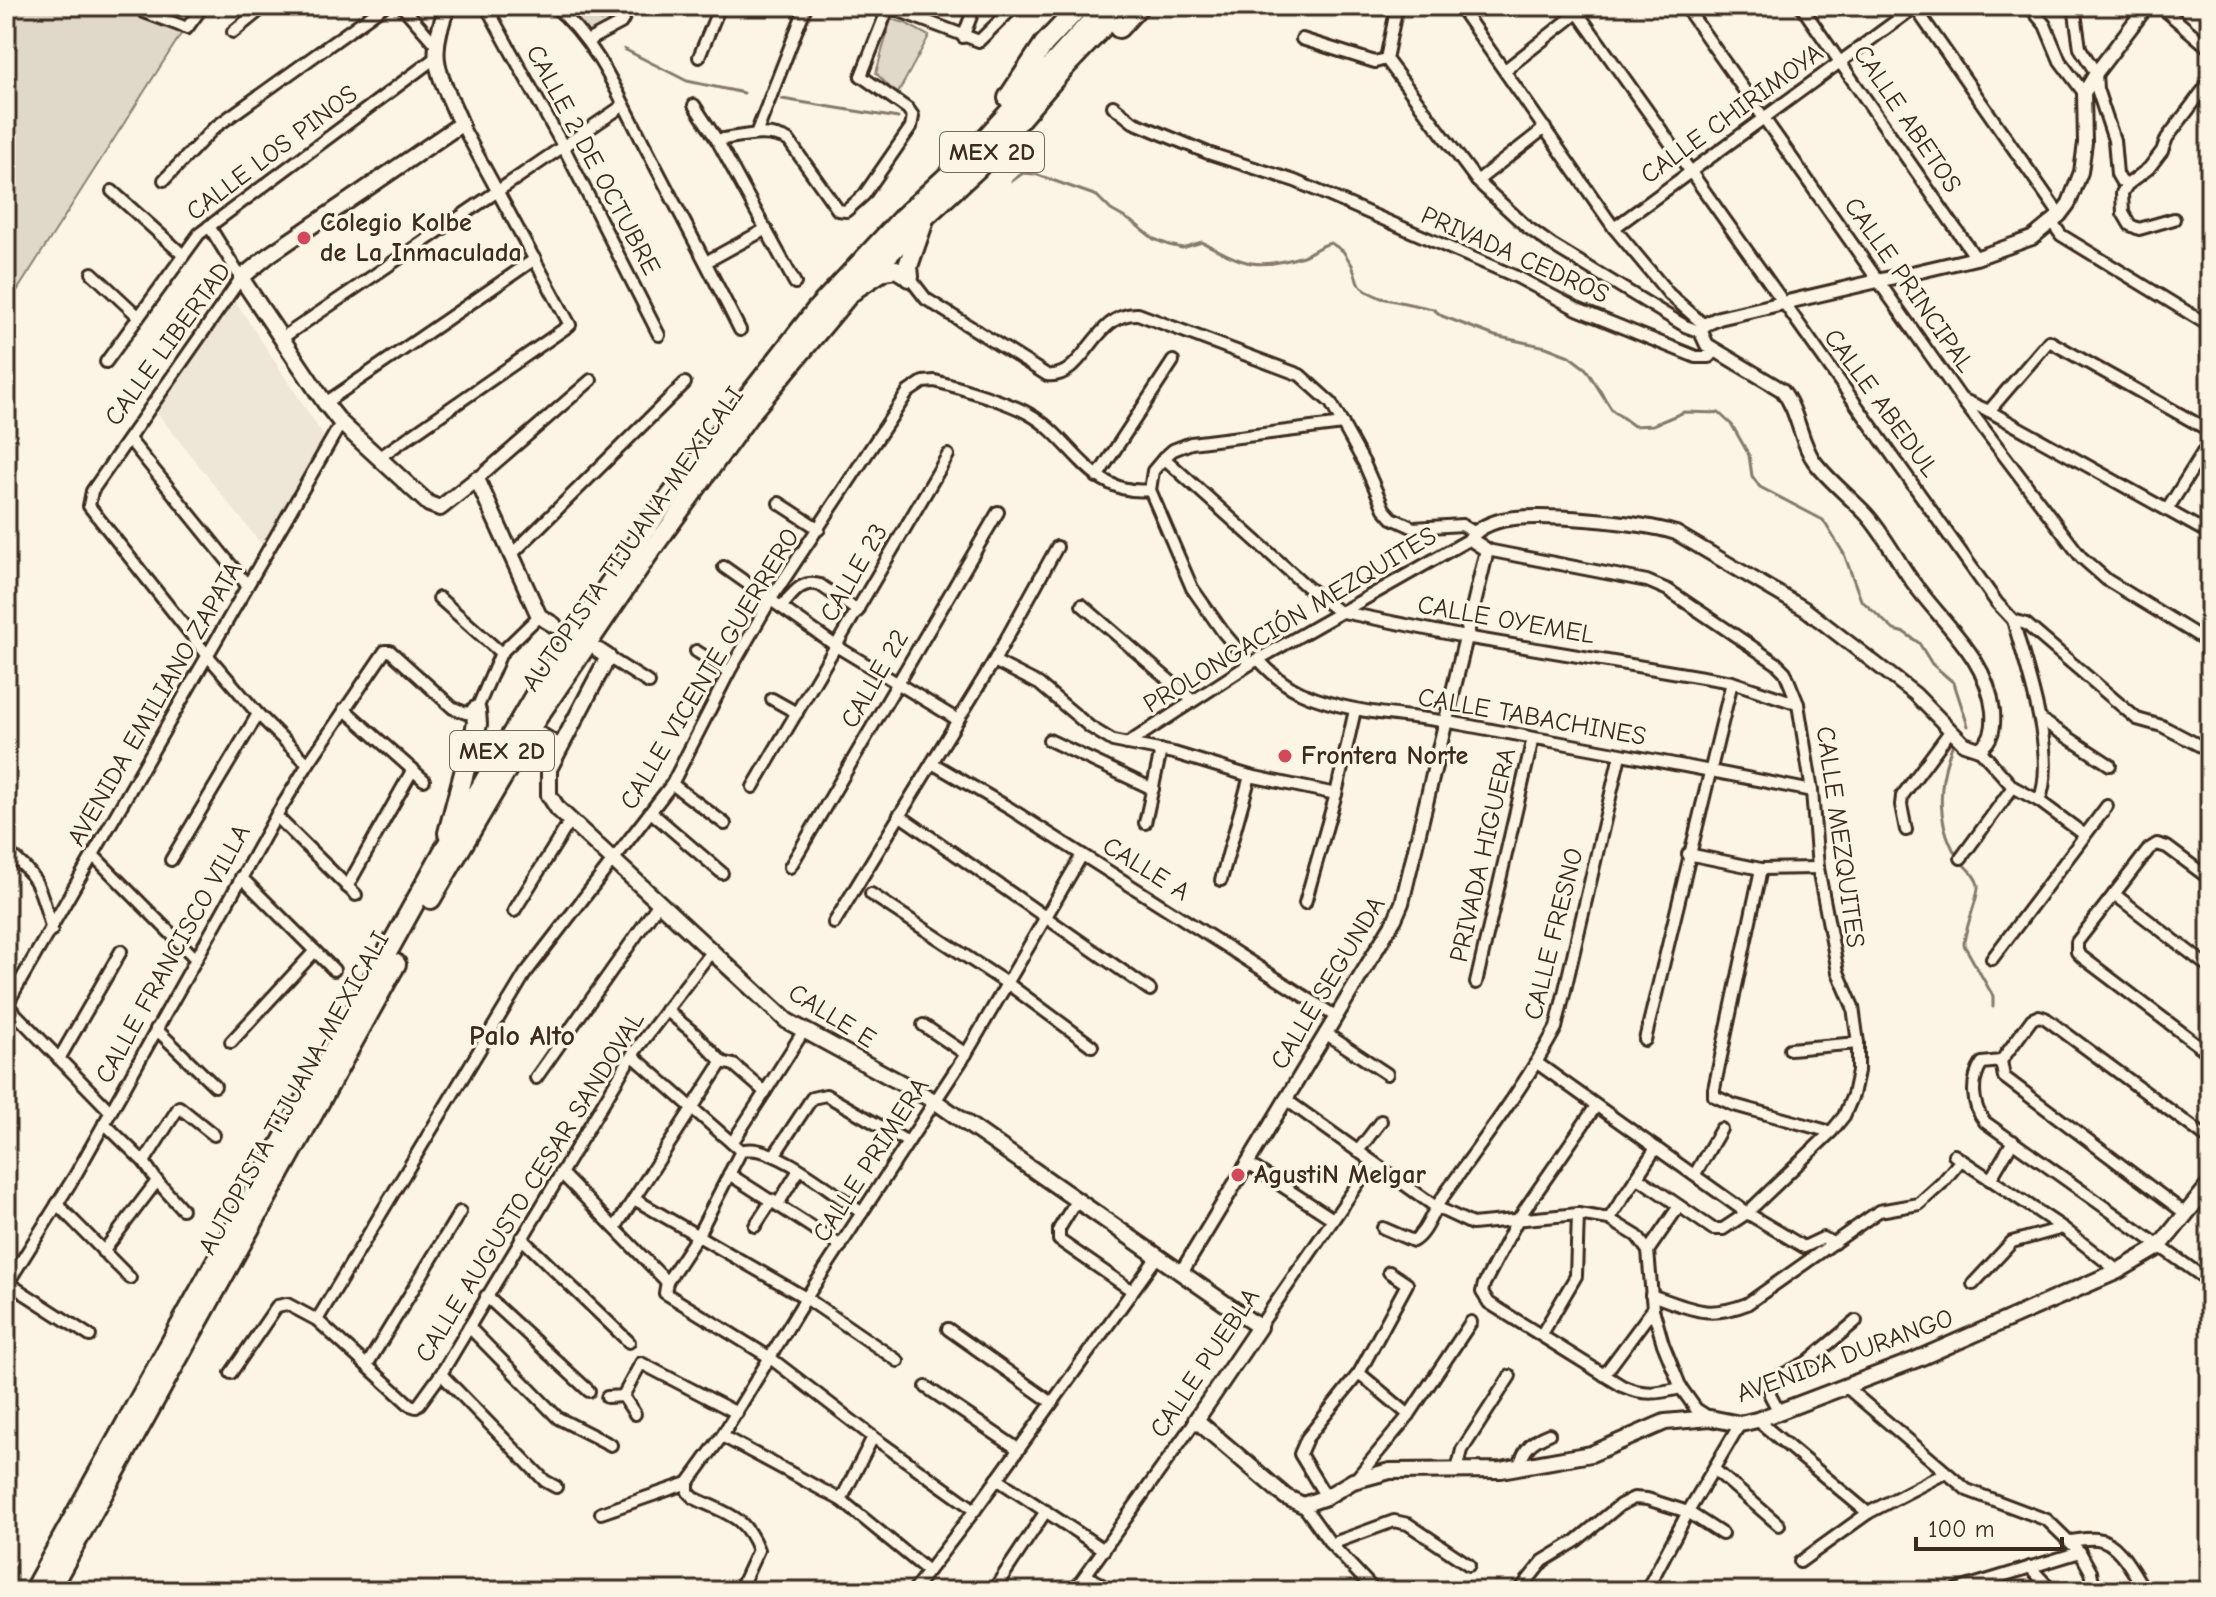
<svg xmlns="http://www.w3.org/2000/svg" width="2216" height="1597" font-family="'Comic Neue',sans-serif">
  <rect width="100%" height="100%" fill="#fcf5e5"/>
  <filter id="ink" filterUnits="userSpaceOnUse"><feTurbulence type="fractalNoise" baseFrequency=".0125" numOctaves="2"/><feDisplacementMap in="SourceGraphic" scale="16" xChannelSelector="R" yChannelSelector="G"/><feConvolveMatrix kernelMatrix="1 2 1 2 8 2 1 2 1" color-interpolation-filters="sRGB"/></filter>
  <g filter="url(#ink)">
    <path fill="#eee6d6" d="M234,299l89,136 -4,15 -57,95 -105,-132z"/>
    <g fill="#e0d8c8" stroke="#8e8173" stroke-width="2">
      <path d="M6,6h193l-193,302z"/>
      <path d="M558,6h23l37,21 -28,14z"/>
      <path d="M891,19l14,4 24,13 -32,59 -21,-22z"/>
    </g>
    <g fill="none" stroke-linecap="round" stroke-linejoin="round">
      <g stroke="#85796b" stroke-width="3">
        <path d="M594,6l7,14"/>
        <path d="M624,49l63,32 57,12"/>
        <path d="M782,99l116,19"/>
        <path d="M1012,181l11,-8 12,1 62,22 14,14 23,13 20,16 15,6 13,3 20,-6c42,22 54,29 101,14 10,-4 17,-11 28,-13l12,8 9,14 6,18 8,8 15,7 52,11 9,7 53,20 51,11 23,9 17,13 26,41 22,16 19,-1 31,-13 35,1 13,12 17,30 3,21 8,11 63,33 21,34 17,46 33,30 11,3 14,10 13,21 22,19 14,43"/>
        <path d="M1952,746c-14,37 -16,74 4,109 6,11 19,17 22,30 2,10 -14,44 -14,60l29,51v11"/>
      </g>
      <g stroke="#3b2a1e" stroke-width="16">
        <g id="minor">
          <path d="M402,6l34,39"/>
          <path d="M486,6l77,140 96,189"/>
          <path d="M554,6c44,36 67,95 93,144 31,60 63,120 93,180"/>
          <path d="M886,6l93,35 36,-35"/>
          <path d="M1459,6l155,222 55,66 35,31"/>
          <path d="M1573,6l424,597 16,17 13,4 111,95 25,7 48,25"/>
          <path d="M1685,6l277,394 119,157 26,23 103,63"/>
          <path d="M1801,6l175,252"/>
          <path d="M1914,6l146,209"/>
          <path d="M2029,6l16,19 15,36 24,32"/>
          <path d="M2074,6l6,42 16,25 1,16 17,51 3,34 4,7 6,4"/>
          <path d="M2160,6l50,43"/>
          <path d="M144,12l43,16 16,-22"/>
          <path d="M233,32l32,-26"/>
          <path d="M963,37l12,-31"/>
          <path d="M1302,39l73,23 11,-3"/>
          <path d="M587,41l34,-18 9,-17"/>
          <path d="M699,57l21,-51"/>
          <path d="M1386,59l91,122 50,46 25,18 133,81 16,6"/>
          <path d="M1386,59l11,-53"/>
          <path d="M1505,70l81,-64"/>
          <path d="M694,105l23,35 78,143"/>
          <path d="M1113,106l20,16 75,31 87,28 224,97 58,31 119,48h13l6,-7"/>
          <path d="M756,134l50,-128"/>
          <path d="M717,140c22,-3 52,-12 72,1l49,69 8,1 18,-16 47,-68 2,-11 -5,-7 -47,-33 28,-70"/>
          <path d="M164,180l50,-52 170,-122"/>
          <path d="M1477,181l68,-53"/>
          <path d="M112,191l70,63"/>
          <path d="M2174,219l-35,10 -9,-4 -7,-12 -1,-20 5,-8 22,-17 13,-17 5,-13 43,-57"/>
          <path d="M2052,222l9,13 149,91"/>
          <path d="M209,226l32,52 -149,213 -3,15 119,150 50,58 50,50"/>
          <path d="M1614,228l301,-221"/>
          <path d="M706,262l60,-33"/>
          <path d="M92,273l46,43"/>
          <path d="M909,277l17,22 121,76c38,5 46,-63 91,-61l162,61 31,28 33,60 20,46 8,9 22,10 48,-3 12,7"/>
          <path d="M282,338l342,-233"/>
          <path d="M106,362l93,-128 236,-176"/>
          <path d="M1964,400l25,11 221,123"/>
          <path d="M325,403l210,-144"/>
          <path d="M1989,411l60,-70 161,90"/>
          <path d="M129,439l118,146"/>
          <path d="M380,457l190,-132 -109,-201"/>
          <path d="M1164,458l142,128 32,25 127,26 267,45 66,22"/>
          <path d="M1097,477l76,-116"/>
          <path d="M477,479l114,-99"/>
          <path d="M779,503l40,26"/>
          <path d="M2167,510l43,-69"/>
          <path d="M1487,550l160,31 21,9 108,73 9,9 13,32 14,87 6,77 20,104 15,35 5,36v28l-5,24 -9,21 -13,16 -84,81 -24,16h-10l-76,-52"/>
          <path d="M510,556l175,-173"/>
          <path d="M724,567l112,79 122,74"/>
          <path d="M439,598l62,55"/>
          <path d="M1082,605l110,95"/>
          <path d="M781,607c12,-13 20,-28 39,-22l38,26"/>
          <path d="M2013,620c13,48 45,135 26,181"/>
          <path d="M696,651l33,21"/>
          <path d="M608,657l41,26"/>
          <path d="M1258,659c17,19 34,32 59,40 46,16 95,16 143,25 117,22 235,43 352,67"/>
          <path d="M994,661l45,23 51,43 23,14 61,12 76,23 86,18"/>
          <path d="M1250,664l-27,-32 -31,-44 -42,-98 3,-19 11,-13 9,-8 18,-7 152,-19"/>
          <path d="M772,699l25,14"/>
          <path d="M344,709l80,71"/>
          <path d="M2040,719l70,46"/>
          <path d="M1049,740l104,49"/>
          <path d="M1127,744l123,-80 220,-125"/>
          <path d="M1979,749l34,38 26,14 46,34"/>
          <path d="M932,763l77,45 326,208"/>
          <path d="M672,784l53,40"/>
          <path d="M753,787l195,-332"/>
          <path d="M652,813l70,60"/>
          <path d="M899,815l251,175"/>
          <path d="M276,816l80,79"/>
          <path d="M1145,823l16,-73"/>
          <path d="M1906,830l-5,-25 1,-9 49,-66"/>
          <path d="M6,851c35,26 34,39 46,79"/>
          <path d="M1688,854l73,15 57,-1"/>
          <path d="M94,856l102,103"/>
          <path d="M1961,858l52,-71"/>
          <path d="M171,860l87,-146"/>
          <path d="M790,867l208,-355"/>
          <path d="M1761,869l-47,220v7l20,9 97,27"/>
          <path d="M241,877l93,93"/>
          <path d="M2210,879l-43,-32 -10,-3 -8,5 -72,93v10l5,5 128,97"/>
          <path d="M1221,880l29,-104"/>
          <path d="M347,887l66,-118"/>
          <path d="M871,894l140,92 81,60"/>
          <path d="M2114,894l96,74"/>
          <path d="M1305,903l31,-109 19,-84"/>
          <path d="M514,911l56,-90"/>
          <path d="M834,923l160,-262 63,-114"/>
          <path d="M1992,959l115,-153"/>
          <path d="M1476,983l57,-245"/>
          <path d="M6,1004l104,107"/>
          <path d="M6,1006l335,-583"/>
          <path d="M923,1025l43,29"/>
          <path d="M156,1029l59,57"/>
          <path d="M1325,1033l62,41"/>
          <path d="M1645,1040l87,-358"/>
          <path d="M231,1042l84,-91"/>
          <path d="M1790,1049l68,-6"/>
          <path d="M632,1055l109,96"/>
          <path d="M59,1059l62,-108"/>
          <path d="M2001,1061l-19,2c-12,18 -10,43 3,59l225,160"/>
          <path d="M721,1062l13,3 31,27 38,-60"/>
          <path d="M1537,1063l210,150 57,34 19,-9 11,5"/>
          <path d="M536,1078l123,-175"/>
          <path d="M1285,1099l151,108 36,17 106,-10 31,5 28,17 11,15 5,58 10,35 18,44 15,21 14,9"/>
          <path d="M1596,1106l-78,113 -34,65 -2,8 7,11 133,83c22,10 37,7 59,2"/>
          <path d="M104,1123l40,39 13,19 25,28"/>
          <path d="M732,1143l33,-51"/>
          <path d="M1358,1151l23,-30"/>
          <path d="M775,1154l37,-56 14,-3 82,47"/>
          <path d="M1954,1155l109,73 55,43"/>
          <path d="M144,1162l35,-55 35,28"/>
          <path d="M1247,1163l86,56"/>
          <path d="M561,1173l106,109"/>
          <path d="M729,1174l112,72"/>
          <path d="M1695,1174l26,-45"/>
          <path d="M1990,1180l23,-39"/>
          <path d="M634,1199l172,99 92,63"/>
          <path d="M1076,1201l-17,28v11l72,50"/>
          <path d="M57,1204l73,74"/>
          <path d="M778,1204l21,-34"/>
          <path d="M862,1213c-26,-18 -91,-73 -121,-62l-43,84 -31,47 -2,11 104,64 104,80 102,73"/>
          <path d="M2186,1214l-182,-137 -3,-16 31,-42 7,-3 6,2 165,122"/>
          <path d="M1609,1219l47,-71"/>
          <path d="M755,1226l17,-26"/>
          <path d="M615,1228l105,-163v-5l-25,-26 -29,-24"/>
          <path d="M1383,1228l30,13c13,-8 18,-27 27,-40 40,-57 83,-112 116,-173l64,-273"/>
          <path d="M521,1238l108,104"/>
          <path d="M1648,1251l31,-45"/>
          <path d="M103,1252l54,-71"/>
          <path d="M8,1283l82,53"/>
          <path d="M1973,1284l39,-42 51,-14"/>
          <path d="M6,1286l70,-112 200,-358 32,-52 77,-113h5l63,57 13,5 10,-2 25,-58 38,-37"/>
          <path d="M1651,1295c39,13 55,25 96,9l132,-93 40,-7 23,-21 19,-23"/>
          <path d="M486,1296l103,95"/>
          <path d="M317,1320l208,-346 147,-190 57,-112 42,-73 137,-207 15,-10 12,-1c23,6 73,21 94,33 44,24 61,83 121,76"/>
          <path d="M469,1327l89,91 53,27"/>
          <path d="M1259,1327l114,-165"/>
          <path d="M948,1329l103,73"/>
          <path d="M1542,1334l34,-58 2,-62"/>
          <path d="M367,1365l93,-153"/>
          <path d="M231,1373l46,-67 10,-2 30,16 93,85 6,2 4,-4 21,-29 191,-319 79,-103"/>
          <path d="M1359,1373l50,42"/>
          <path d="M441,1374l104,107 11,6"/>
          <path d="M1604,1375l49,-66"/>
          <path d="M1845,1386l122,104 80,30 33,32 11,20 4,19"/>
          <path d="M926,1387l92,62"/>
          <path d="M623,1396l12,18"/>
          <path d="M607,1397l16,-1 18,-33 96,50"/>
          <path d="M1779,1412l-9,-17v-6l8,-12 29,-15 49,-41"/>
          <path d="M1757,1420l111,93"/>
          <path d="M722,1436l119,64 87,71"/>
          <path d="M1519,1466c6,-18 12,-25 30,-32"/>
          <path d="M1714,1469l65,56"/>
          <path d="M1457,1470l5,-20 48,-74"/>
          <path d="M997,1479l107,71"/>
          <path d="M1355,1480l54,-65 62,-93"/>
          <path d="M688,1483l34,-47 84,-138 160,-244 116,-199"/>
          <path d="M688,1483v9l6,6c32,16 50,16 64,52l-19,41"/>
          <path d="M1326,1497l-26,-43 7,-16 52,-65 48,-89 -18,-12"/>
          <path d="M841,1500l32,-63"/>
          <path d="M1303,1505l28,39 44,47"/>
          <path d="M601,1513l87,-30"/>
          <path d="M2070,1541c9,-1 18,-3 27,-2 22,2 37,35 48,52"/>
          <path d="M1331,1544l63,-23 14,3 61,41"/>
          <path d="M1800,1562l68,-49 77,-40"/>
          <path d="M2030,1567l22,24"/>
          <path d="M1086,1575l25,16"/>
          <path d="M913,1591l62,-81 182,-253"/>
          <path d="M993,1591l53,-80"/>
          <path d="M1074,1591l122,-171"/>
          <path d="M1519,1591l24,-30 33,-20 44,-36 14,-7 13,1 41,13 34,22"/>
          <path d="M1646,1591l42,-79 52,-88"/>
          <path d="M1953,1591l127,-39"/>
        </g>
      </g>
      <g stroke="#3b2a1e" stroke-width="18">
        <path id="tertiary" d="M1181,1273l214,-354 7,-16 85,-353 -17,-11c6,-10 21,-16 32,-19 34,-8 140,2 174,13l129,76 110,85 49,50 15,5c14,-9 15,-23 14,-38 -5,-50 -46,-84 -75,-122 -19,-24 -32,-53 -52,-75 -17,-18 -37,-33 -52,-53 -14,-19 -15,-49 -32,-71l-75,-45 -6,-13 3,-7 15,-7 257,-60 56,-20 28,-23 9,-12 12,-31 4,-29 -1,-50 12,-20 51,-67"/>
      </g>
      <g stroke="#3b2a1e" stroke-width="20">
        <g id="secondary">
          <path d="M448,6c-23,54 -8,68 13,118l-192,131 -28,23 84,125 16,20 88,81 11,4 37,-29 62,137 15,9"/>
          <path d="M599,651l9,6 -59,112v26l9,14 229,212 149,81 323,225 -63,93 90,77 17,8 23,-8 27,-16 37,-10 111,-1 90,-16 74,-32 45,-4 30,6 17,-4 158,-60 203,-89 41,-24 51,-63"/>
        </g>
      </g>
      <g stroke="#3b2a1e" stroke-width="22">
        <path id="trunk" d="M558,747l-28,-17 122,-180 98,-135 103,-124 31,-20 12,-2 13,8"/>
      </g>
      <g stroke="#3b2a1e" stroke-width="24">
        <g id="motorway">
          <path d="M1119,28l20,-22"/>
          <path d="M1008,98l36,-54 36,-38"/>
          <path d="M909,277l-1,-11 15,-43"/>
          <path d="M853,291l74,-76 51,-47 86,-100 59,-62"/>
          <path d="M448,833l29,-109 -1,-13"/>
          <path d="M431,899l99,-169"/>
          <path d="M33,1591l411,-741 89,-152 122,-182 161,-206 88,-94 68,-63 133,-147"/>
          <path d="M49,1591l347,-627"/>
        </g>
      </g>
      <use href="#minor" stroke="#fcf5e5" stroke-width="10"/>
      <use href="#tertiary" stroke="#fcf5e5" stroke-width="12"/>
      <use href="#secondary" stroke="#fcf5e5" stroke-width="14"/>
      <use href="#trunk" stroke="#fcf5e5" stroke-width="16"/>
      <use href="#motorway" stroke="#fcf5e5" stroke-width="18"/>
    </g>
  </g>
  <g fill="#d1495b" stroke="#fcf5e5" stroke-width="3">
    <circle cx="304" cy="238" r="8"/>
    <circle cx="1285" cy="756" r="8"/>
    <circle cx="1238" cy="1175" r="8"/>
  </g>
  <g text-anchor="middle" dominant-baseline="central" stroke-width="7" stroke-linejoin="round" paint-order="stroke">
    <g fill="#fcf5e5" stroke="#75675a" stroke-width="2">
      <rect x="940" y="132" width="104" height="40" rx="6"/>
      <rect x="450" y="731" width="104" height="40" rx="6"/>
    </g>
    <g font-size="24" font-weight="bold" fill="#3b2a1e">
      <text x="992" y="152">MEX 2D</text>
      <text x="502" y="751">MEX 2D</text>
    </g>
    <g font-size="26" fill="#3b2a1e" stroke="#fcf5e5">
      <text transform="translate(1732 114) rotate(-36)">CALLE CHIRIMOYA</text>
      <text transform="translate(1907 119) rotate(56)">CALLE ABETOS</text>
      <text transform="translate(272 153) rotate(-37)">CALLE LOS PINOS</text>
      <text transform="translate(593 160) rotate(62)">CALLE 2 DE OCTUBRE</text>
      <text transform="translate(1515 255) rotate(24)">PRIVADA CEDROS</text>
      <text transform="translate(1909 285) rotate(55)">CALLE PRINCIPAL</text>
      <text transform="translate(168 344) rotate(-54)">CALLE LIBERTAD</text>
      <text transform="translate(1881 403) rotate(54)">CALLE ABEDUL</text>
      <text transform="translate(633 539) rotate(-55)">AUTOPISTA TIJUANA-MEXICALI</text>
      <text transform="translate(854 573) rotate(-60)">CALLE 23</text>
      <text transform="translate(1290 620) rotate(-31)">PROLONGACIÓN MEZQUITES</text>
      <text transform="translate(1506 620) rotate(10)">CALLE OYEMEL</text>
      <text transform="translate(710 669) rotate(-59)">CALLE VICENTE GUERRERO</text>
      <text transform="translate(875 679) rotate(-60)">CALLE 22</text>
      <text transform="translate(155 704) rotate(-60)">AVENIDA EMILIANO ZAPATA</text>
      <text transform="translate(1532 717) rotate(10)">CALLE TABACHINES</text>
      <text transform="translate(1840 837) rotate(82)">CALLE MEZQUITES</text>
      <text transform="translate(1483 855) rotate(-77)">PRIVADA HIGUERA</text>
      <text transform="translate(1146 869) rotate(32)">CALLE A</text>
      <text transform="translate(1554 934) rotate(-76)">CALLE FRESNO</text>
      <text transform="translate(173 954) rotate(-61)">CALLE FRANCISCO VILLA</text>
      <text transform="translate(1328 983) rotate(-59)">CALLE SEGUNDA</text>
      <text transform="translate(832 1016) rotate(32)">CALLE E</text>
      <text transform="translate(294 1093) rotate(-61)">AUTOPISTA TIJUANA-MEXICALI</text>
      <text transform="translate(871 1160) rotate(-57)">CALLE PRIMERA</text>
      <text transform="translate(530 1187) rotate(-58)">CALLE AUGUSTO CESAR SANDOVAL</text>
      <text transform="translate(1845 1356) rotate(-20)">AVENIDA DURANGO</text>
      <text transform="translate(1205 1363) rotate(-56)">CALLE PUEBLA</text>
    </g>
    <g font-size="26" font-weight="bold" fill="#3b2a1e" stroke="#fcf5e5" text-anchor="start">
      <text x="320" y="223">Colegio Kolbe<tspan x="320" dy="30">de La Inmaculada</tspan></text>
      <text x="1301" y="756">Frontera Norte</text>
      <text x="1254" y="1175">AgustiN Melgar</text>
    </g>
    <g font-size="28" font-weight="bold" fill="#3b2a1e" stroke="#fcf5e5">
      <text x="522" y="1036">Palo Alto</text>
    </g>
  </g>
  <rect width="2216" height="1597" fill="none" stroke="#fcf5e5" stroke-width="32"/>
  <rect x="16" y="16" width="2184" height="1565" fill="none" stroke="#3b2a1e" stroke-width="3" filter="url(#ink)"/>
  <path d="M1916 1537v12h146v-12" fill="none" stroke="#3b2a1e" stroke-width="4"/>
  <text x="1928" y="1537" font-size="24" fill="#3b2a1e" stroke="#fcf5e5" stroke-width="6" paint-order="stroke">100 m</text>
</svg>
